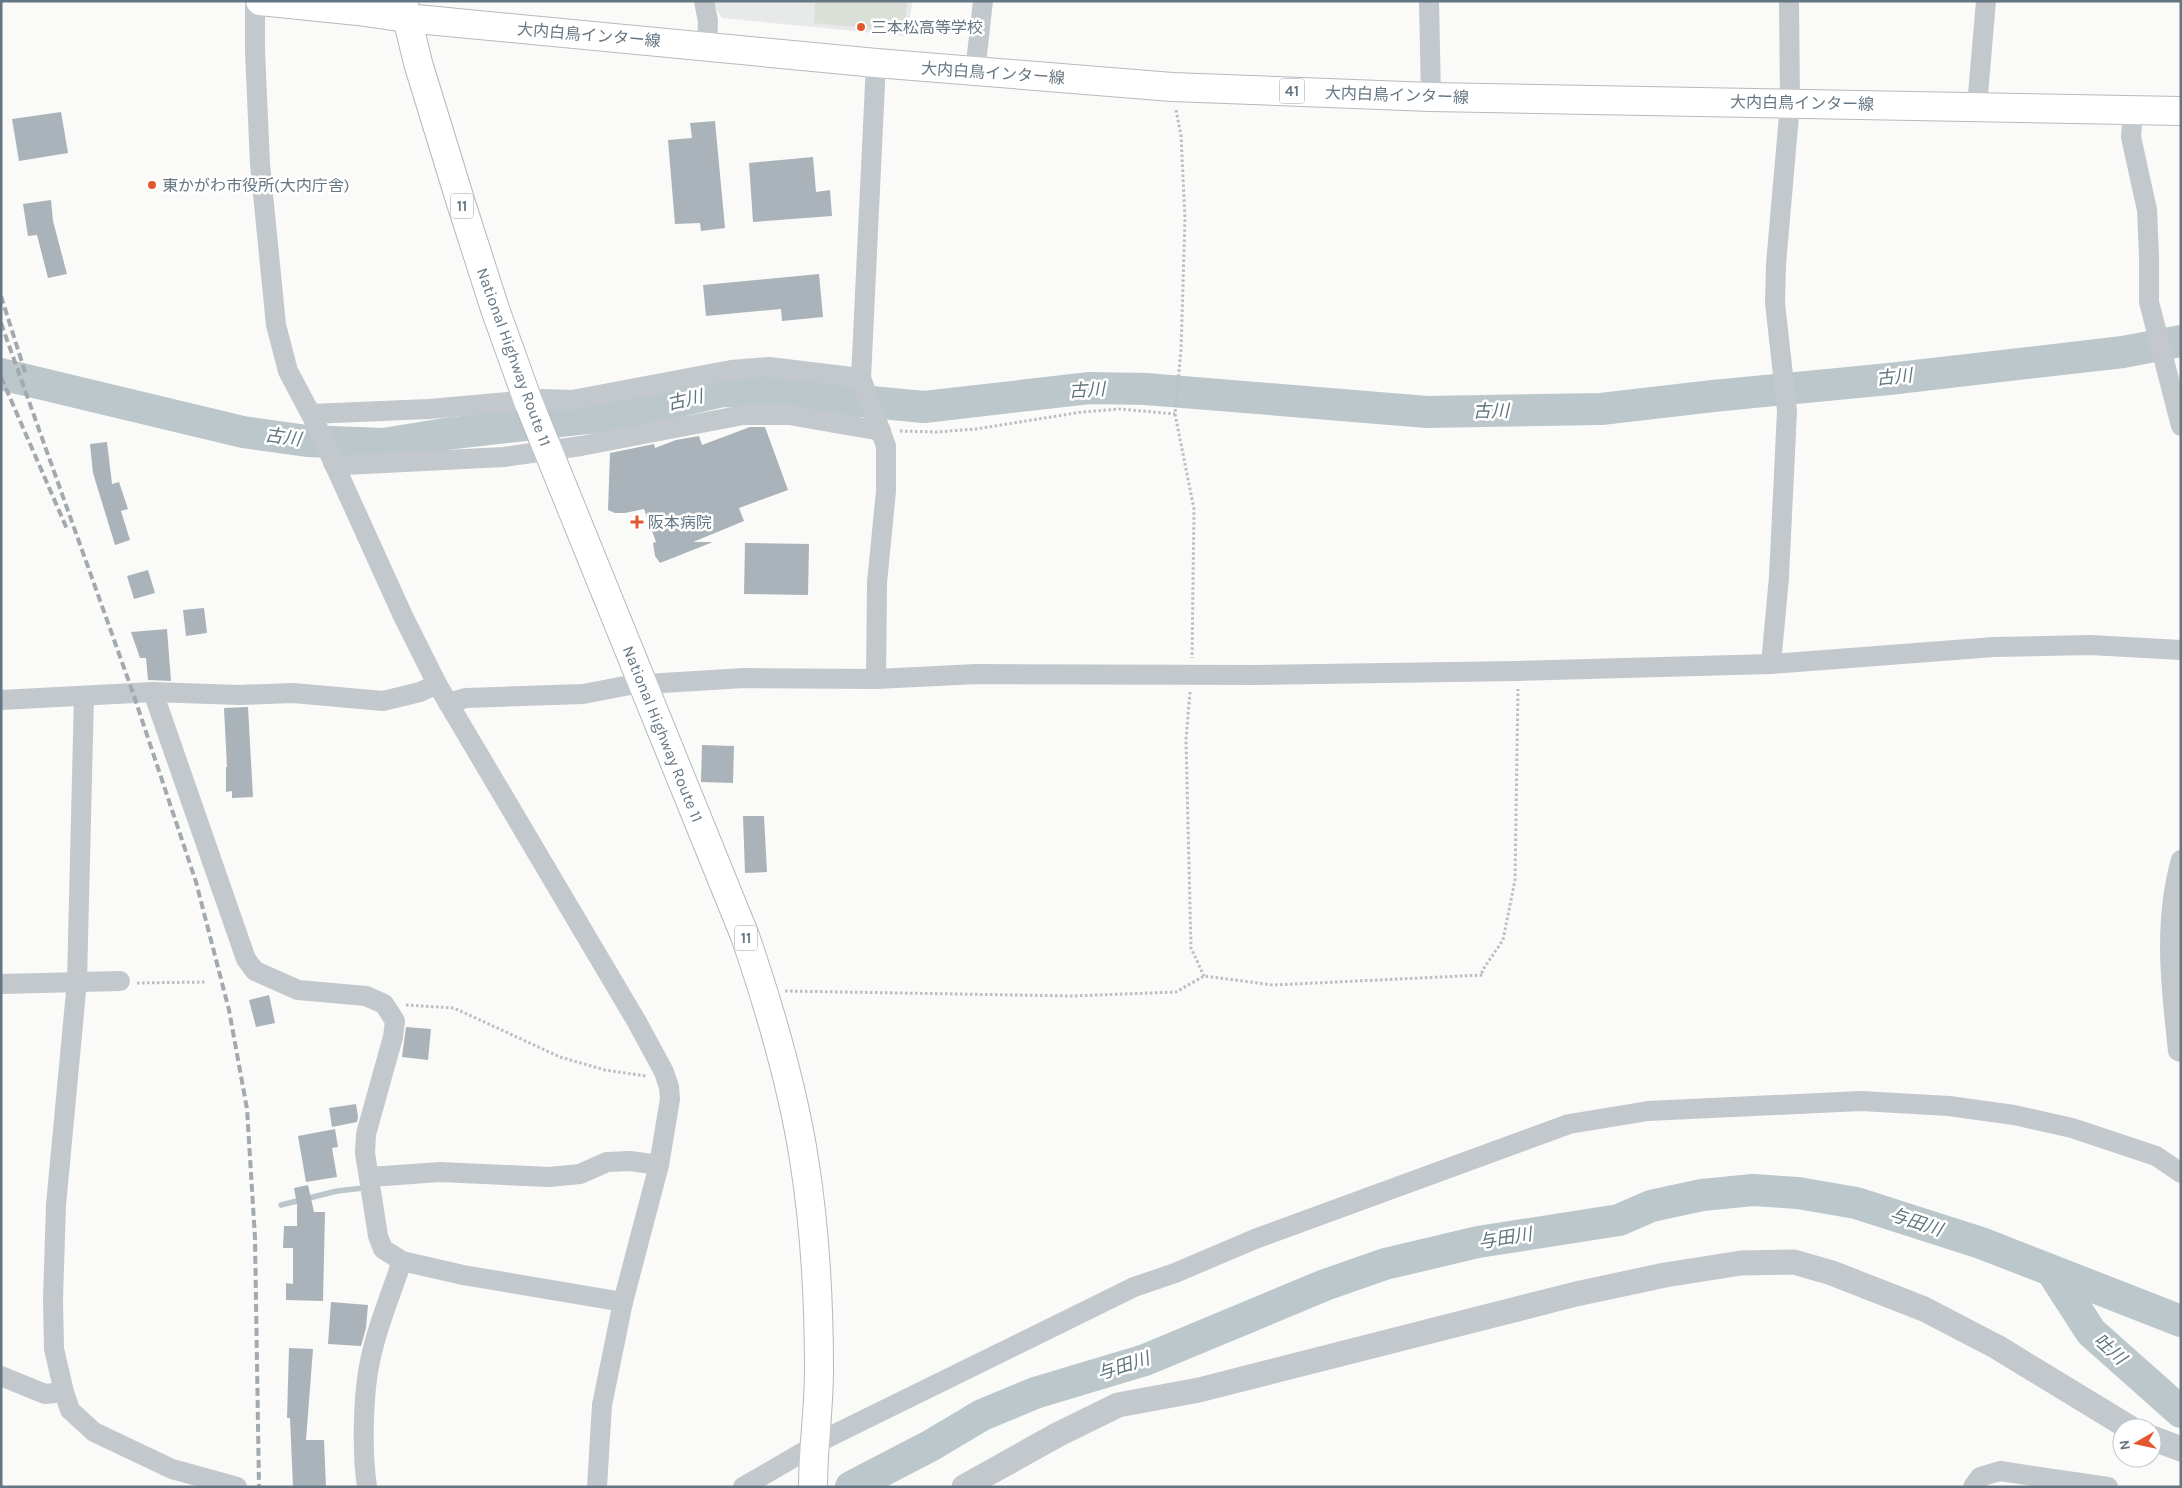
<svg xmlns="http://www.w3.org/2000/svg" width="2182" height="1488" font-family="Karla,'Noto Sans JP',sans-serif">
  <rect width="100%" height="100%" fill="#fafaf8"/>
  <path fill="#e8e9e9" d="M711,1h202l-7,35 -184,-18z"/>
  <path fill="#dadfd7" d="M815,1h93l-5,31 -89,-9z"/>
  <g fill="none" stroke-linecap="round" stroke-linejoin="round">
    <path stroke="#bbc7cb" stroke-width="5.5" d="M281,1205l56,-14 26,-3"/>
    <g stroke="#bbc7cb" stroke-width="32">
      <path d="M1,374l242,58 64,9 76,3 62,-10 178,-20 100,-23 62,1 65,8 74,7 166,-19 56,1 281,23 174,-3 112,-13 176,-17 234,-27 58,-11"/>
      <path d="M2053,1273l38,59 90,80"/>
      <path d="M851,1487l79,-41 52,-31 53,-22 110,-33 180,-75 60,-21 93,-22 141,-22 32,-14 51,-11 51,-5 45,3 58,10 125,40 200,78"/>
    </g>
  </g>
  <g fill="#aab3b9">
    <path d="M61,112l7,41 -49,8 -7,-42z"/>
    <path d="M715,121l10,107 -24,3 -1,-8 -25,1 -7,-84 24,-2 -2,-15z"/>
    <path d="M813,157l3,35 14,-2 2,26 -79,6 -4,-59z"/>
    <path d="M51,200l2,21 14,53 -19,4 -11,-43 -9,1 -5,-32z"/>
    <path d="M819,274l4,43 -41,4 -1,-12 -75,7 -3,-31z"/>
    <path d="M750,427h15l23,63 -49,18 5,13 -51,21h20l-53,21 -5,-7 -2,-13 3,-1 -12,-33 -19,4h-10l-7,-3 2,-57 44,-9 1,4 21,-8 23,-4 3,9z"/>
    <path d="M107,442l5,42 7,-2 9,27 -7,2 9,29 -15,5 -22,-72 -3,-29z"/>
    <path d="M745,543l64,1 -1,51 -64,-1z"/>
    <path d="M148,570l7,23 -21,6 -7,-23z"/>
    <path d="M204,608l3,25 -21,3 -3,-26z"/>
    <path d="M167,629l4,52 -23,-1 -2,-22h-6l-9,-26z"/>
    <path d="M248,707l5,90 -21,1v-7l-6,1v-25h1l-3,-59z"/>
    <path d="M702,745l32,1 -1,37 -32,-1z"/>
    <path d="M743,816h21l3,56 -22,1z"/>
    <path d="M269,995l6,28 -19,4 -7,-27z"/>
    <path d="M406,1027l25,2 -3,31 -26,-3z"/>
    <path d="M356,1104l2,13 -1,5 -25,5 -3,-19z"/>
    <path d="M335,1129l3,18 -6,1 5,29 -31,5 -8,-46z"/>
    <path d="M308,1185l6,27h11l-2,89 -37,-1v-17l7,1v-36h-10l1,-22h13v-21l-3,-17z"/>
    <path d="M331,1302l37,3 -2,23 -5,18 -33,-2z"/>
    <path d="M289,1348l24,1 -7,91h18l2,47h-33l-3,-69h-3z"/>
  </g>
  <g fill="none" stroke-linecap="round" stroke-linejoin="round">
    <g stroke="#b3babf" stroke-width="30">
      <path id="secondary" d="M260,1l98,10 48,7"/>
    </g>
    <g stroke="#b5babe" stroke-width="30">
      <path id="primary" d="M406,18l470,45 296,24 259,10 750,14"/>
    </g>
    <g stroke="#b4b9bd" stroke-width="30">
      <path id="trunk" d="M403,1l15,62 43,140 34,106 33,92 217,535c25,73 47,147 59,223 11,69 15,141 15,211 0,39 -6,78 -6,117"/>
    </g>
    <g stroke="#bbbfc2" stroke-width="3" stroke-dasharray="2.5 2.5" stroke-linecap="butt">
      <path d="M1176,110l5,25 4,84 -4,131 -6,64 19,95 -2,149"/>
      <path d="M900,431l37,1 39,-3 106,-17 38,-3 55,5"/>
      <path d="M1190,692l-4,48 5,208 13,28"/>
      <path d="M137,983l69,-1"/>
      <path d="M785,991l287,5 104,-4 28,-16 69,9 210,-10 -1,-4 21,-31 12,-60 3,-191"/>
      <path d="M406,1005l48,3 106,49 45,13 41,6"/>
    </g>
    <g stroke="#c3c8cc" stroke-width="20">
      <path d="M255,1v50l5,113 16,161 12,46 28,53 87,192 34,68 200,338 27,50 5,15 1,12 -11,66 -36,137 -21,103 -5,82"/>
      <path d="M704,1l4,20 -1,25"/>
      <path d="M1429,1l2,96"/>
      <path d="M975,72l8,-71"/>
      <path d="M1977,106l9,-105"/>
      <path d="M2133,110l-2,27 16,73 2,45v47l32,124"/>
      <path d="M311,414l118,-5 113,-10 30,1 159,-30 38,-3 92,11"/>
      <path d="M333,463l12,2 159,-8 77,-11 162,-31h46l92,16"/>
      <path d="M1771,664l8,-87 8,-166 -12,-108 1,-39 14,-160 -1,-103"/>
      <path d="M876,679l1,-96 9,-92v-45l-25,-68 15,-315"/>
      <path d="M153,692l93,267 9,12 43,19 68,6 18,8 11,17 -2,16 -27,97 -1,19 13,83 5,13 19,12 61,14 160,27"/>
      <path d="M84,696l-7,285 -21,224 -3,94 1,50 10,43 6,18 24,22 78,37 65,18"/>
      <path d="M1,700l152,-8 86,3 54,-2 90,8 37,-9 17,-8"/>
      <path d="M448,703l18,-5 117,-4 47,-9 114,-7 132,1 101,-5 279,1 262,-4 253,-7 223,-17 96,-2 91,5"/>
      <path d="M2181,860c-18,62 -10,128 -3,191l3,1"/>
      <path d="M1,984l119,-3"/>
      <path d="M370,1177l70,-5 109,5 31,-3 27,-12 23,-1 29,4"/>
      <path d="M1,1376l44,18 19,-2"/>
      <path d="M367,1487c-5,-33 -4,-83 1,-115 6,-38 22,-75 34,-111"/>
      <path d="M743,1487l86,-50 305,-150 41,-14 80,-34 314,-115 79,-13 213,-10 88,5 65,9 58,13 84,28 25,17"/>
      <path d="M1973,1487l7,-10 20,-6 108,16"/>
    </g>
    <g stroke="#c3c8cc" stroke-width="25">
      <path d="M2152,1438l29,11"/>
      <path d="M964,1487l93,-52 61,-30 81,-15 377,-96 89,-19 76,-12 53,-1 38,11 92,36 73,38 133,81"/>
    </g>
    <use href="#secondary" stroke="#fff" stroke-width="28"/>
    <use href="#primary" stroke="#fff" stroke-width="28"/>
    <use href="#trunk" stroke="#fff" stroke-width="28"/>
    <g stroke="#a2aab0" stroke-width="4" stroke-dasharray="8 4" stroke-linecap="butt">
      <path d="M1,296l25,79"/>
      <path d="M1,323l132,370 63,189 33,128 18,99 8,129 4,249"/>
      <path d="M1,377l66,152"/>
    </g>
  </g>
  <g fill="#e4572e" stroke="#fff" stroke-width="2">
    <circle cx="861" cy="27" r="5"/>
    <circle cx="152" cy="185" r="5"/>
    <path d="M634.5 514.5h5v5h5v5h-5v5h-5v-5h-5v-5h5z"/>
  </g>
  <g text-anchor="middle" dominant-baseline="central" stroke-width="5" stroke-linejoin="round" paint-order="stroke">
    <g fill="#fff" stroke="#939fa8" stroke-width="1">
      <rect x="1279.5" y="78.5" width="25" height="25" rx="4"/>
      <rect x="451" y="193.5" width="22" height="25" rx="4"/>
      <rect x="735" y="925.5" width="22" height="25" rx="4"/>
    </g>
    <g font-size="15" font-weight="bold" fill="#657683">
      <text x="1292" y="91">41</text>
      <text x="462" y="206">11</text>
      <text x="746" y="938">11</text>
    </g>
    <g font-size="16" fill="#657683" stroke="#fff" text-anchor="start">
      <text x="871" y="27">三本松高等学校</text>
      <text x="162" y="185">東かがわ市役所(大内庁舎)</text>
      <text x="648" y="522">阪本病院</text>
    </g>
    <g font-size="16" fill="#657683" stroke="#fff">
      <text transform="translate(589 35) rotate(5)">大内白鳥インター線</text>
      <text transform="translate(993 73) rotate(4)">大内白鳥インター線</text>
      <text transform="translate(1397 95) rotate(2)">大内白鳥インター線</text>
      <text transform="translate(1802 103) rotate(1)">大内白鳥インター線</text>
      <text transform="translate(514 357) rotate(70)">National Highway Route 11</text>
      <text transform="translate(663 734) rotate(68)">National Highway Route 11</text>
    </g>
    <g font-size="18" font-style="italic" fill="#60757c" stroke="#fff">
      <text transform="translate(1894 377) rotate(-6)">古川</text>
      <text transform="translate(1087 390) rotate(-3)">古川</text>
      <text transform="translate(685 400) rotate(-13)">古川</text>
      <text transform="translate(1491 411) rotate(-1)">古川</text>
      <text transform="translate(283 437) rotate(8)">古川</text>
      <text transform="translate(1916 1222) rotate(18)">与田川</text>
      <text transform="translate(1505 1238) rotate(-9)">与田川</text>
      <text transform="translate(2110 1349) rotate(42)">吐川</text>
      <text transform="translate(1123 1366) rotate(-18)">与田川</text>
    </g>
  </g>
  <rect width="2182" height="1488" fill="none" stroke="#657683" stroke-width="5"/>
  <g transform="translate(2137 1443) rotate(261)"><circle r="24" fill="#ffffff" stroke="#c1c8cd"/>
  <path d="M0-4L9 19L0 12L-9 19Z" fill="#e4572e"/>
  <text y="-8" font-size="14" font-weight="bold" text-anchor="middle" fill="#657683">N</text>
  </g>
</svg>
